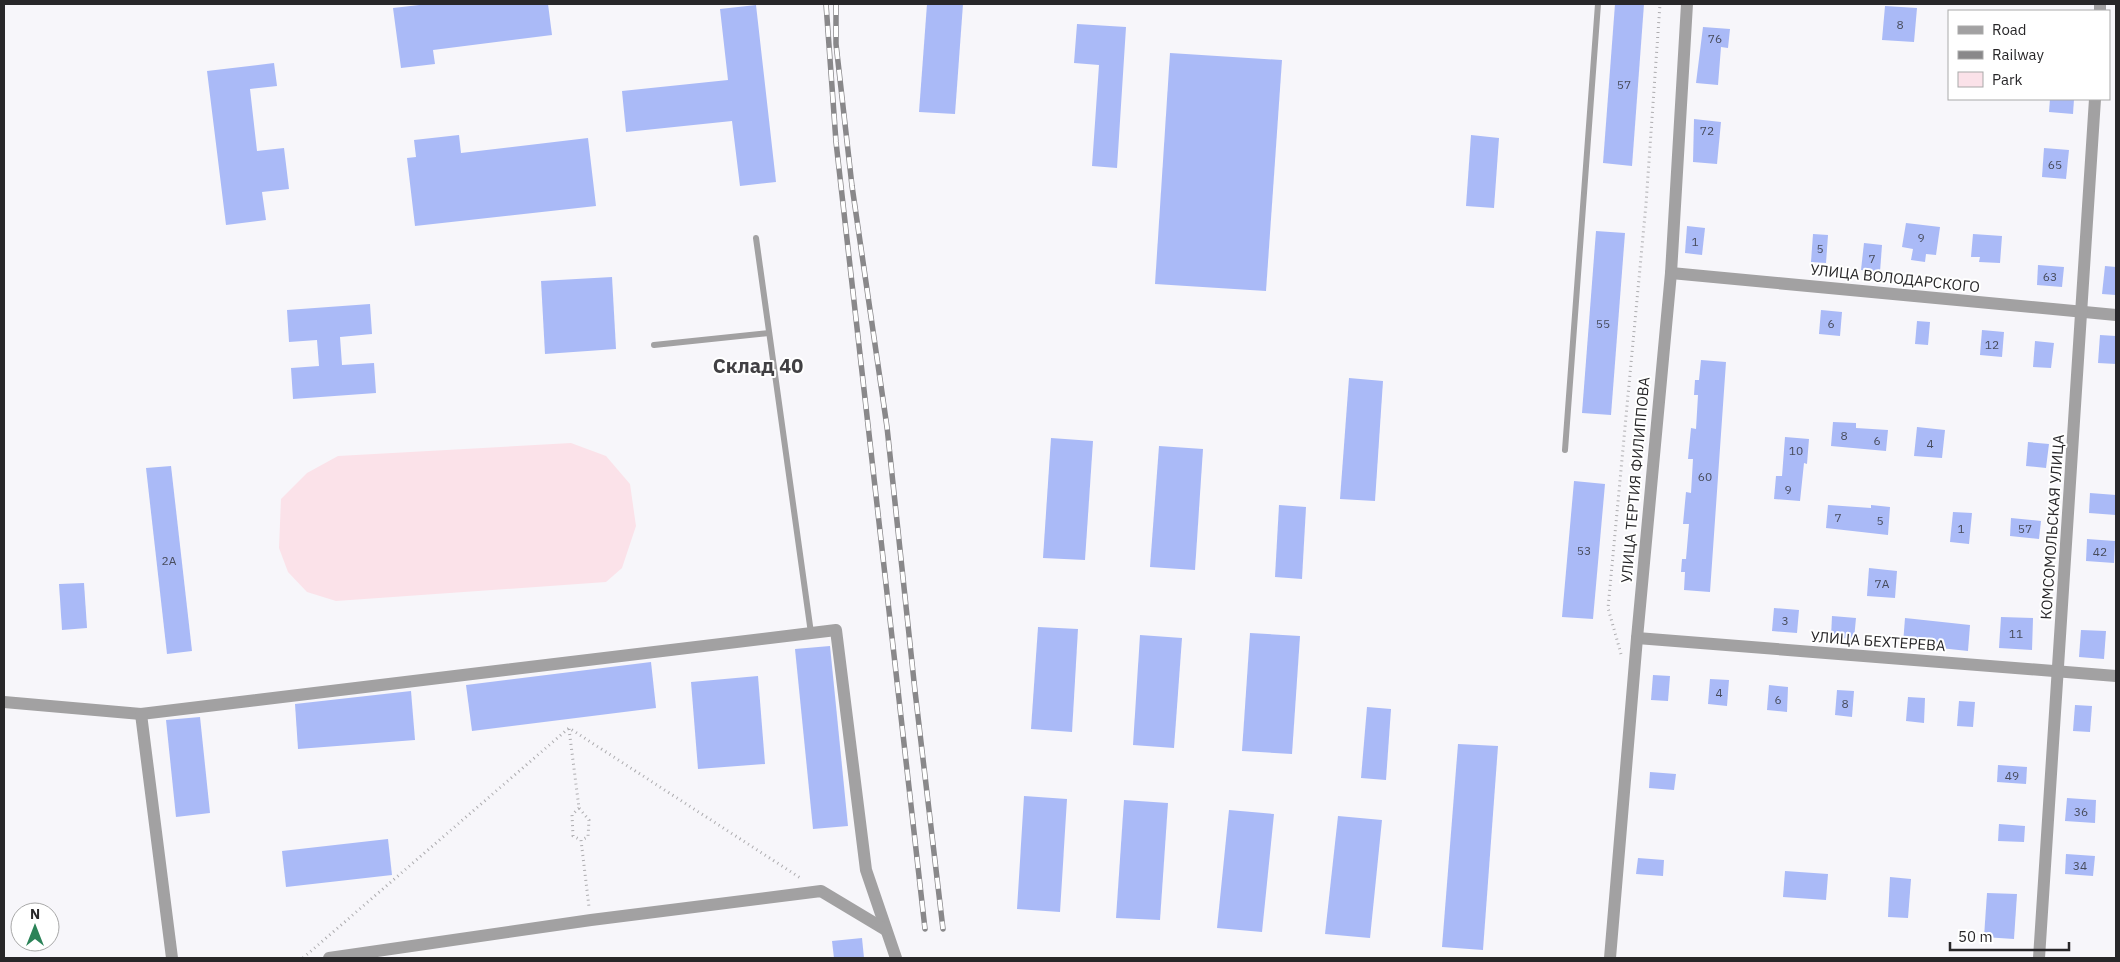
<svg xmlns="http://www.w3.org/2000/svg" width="2120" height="962" font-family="'IBM Plex Sans',sans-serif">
  <rect width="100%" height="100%" fill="#f7f6fa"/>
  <path fill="#fbe2e9" d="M571,443l35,13 24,28 6,42 -14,42 -16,14 -270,19 -29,-9 -19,-20 -9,-24 2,-49 26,-26 31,-17z"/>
  <g fill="#aabaf7">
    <path d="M428,4h120l4,31 -119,15 2,14 -34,4 -8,-60z"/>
    <path d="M927,4h36l-8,110 -36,-2z"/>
    <path d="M1615,4h29l-12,162 -29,-3z"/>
    <path d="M756,5l20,177 -36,4 -8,-65 -106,11 -4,-41 106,-11 -8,-71z"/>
    <path d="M1885,6l32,2 -3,34 -32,-2z"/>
    <path d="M1077,24l49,3 -9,141 -25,-2 7,-101 -25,-2z"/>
    <path d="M1703,27l27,2 -2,19 -7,-1 -3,38 -22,-2z"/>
    <path d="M1170,53l112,7 -16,231 -111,-7z"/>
    <path d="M274,63l3,23 -27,3 7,62 27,-3 5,41 -27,3 4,28 -40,5 -19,-154z"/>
    <path d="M2050,99h24l-1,15 -24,-2z"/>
    <path d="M1694,119l27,3 -4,42 -24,-2z"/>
    <path d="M459,135l2,18 127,-15 8,68 -181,20 -8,-68 9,-1 -2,-17z"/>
    <path d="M1471,135l28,3 -5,70 -28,-2z"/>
    <path d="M2044,148l25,2 -3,29 -24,-2z"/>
    <path d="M1906,223l34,4 -4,28 -10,-1 -1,8 -14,-2 2,-11 -11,-2z"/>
    <path d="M1687,226l18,2 -3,27 -17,-2z"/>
    <path d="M1596,231l29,2 -14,182 -29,-2z"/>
    <path d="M1813,234l15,1 -2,28 -15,-1z"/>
    <path d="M1973,234l29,2 -2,27 -21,-1 1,-5h-9z"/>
    <path d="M1864,243l18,2 -2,27 -19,-2z"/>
    <path d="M2038,265l26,2 -2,20 -25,-2z"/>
    <path d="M2105,266l11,1v28l-14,-1z"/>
    <path d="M612,277l4,72 -71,5 -4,-73z"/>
    <path d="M370,304l2,30 -32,3 2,28 32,-2 2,30 -83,6 -2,-31 28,-2 -2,-26 -28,2 -2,-32z"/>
    <path d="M1821,310l21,2 -2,24 -21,-2z"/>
    <path d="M1917,321l13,1 -2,23 -13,-1z"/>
    <path d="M1982,330l22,2 -2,25 -22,-2z"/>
    <path d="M2100,335l16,1v28l-18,-1z"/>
    <path d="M2035,341l19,2 -3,25 -18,-1z"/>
    <path d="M1701,360l25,2 -16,230 -26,-2 1,-18h-4l1,-13h4l3,-35h-6l3,-32 5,1 2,-34h-5l3,-31 5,1 2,-34h-4l1,-15h4z"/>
    <path d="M1349,378l34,3 -8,120 -35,-2z"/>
    <path d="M1833,422l23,1v5l32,2 -2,21 -55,-5z"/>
    <path d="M1917,427l28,3 -3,28 -28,-2z"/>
    <path d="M1785,437l24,2 -2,25 -3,-1 -4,38 -26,-2 2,-23h6z"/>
    <path d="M1051,438l42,3 -8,119 -42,-2z"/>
    <path d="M2028,442l21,2 -3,24 -20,-2z"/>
    <path d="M1159,446l44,3 -8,121 -45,-3z"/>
    <path d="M171,466l21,185 -25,3 -21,-186z"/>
    <path d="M1574,481l31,3 -12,135 -31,-2z"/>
    <path d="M2090,493l26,2v20l-27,-2z"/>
    <path d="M1279,505l27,2 -4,72 -27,-2z"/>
    <path d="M1828,505l43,3v-3l19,2 -2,28 -62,-7z"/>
    <path d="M1953,512l19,1 -3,31 -19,-2z"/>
    <path d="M2011,518l30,3 -2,18 -29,-3z"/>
    <path d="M2087,539l28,2 -1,22 -28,-2z"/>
    <path d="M1869,568l28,3 -2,27 -28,-2z"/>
    <path d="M84,583l3,45 -25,2 -3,-46z"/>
    <path d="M1774,608l25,2 -2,23 -25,-2z"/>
    <path d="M1832,616l24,2 -2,21 -23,-2z"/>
    <path d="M2001,617l32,1 -1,32 -33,-2z"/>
    <path d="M1905,618l65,7 -2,26 -65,-7z"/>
    <path d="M1038,627l40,2 -6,103 -41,-3z"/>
    <path d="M2081,630l25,1 -2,28 -25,-2z"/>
    <path d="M1250,633l50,3 -8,118 -50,-3z"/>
    <path d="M1140,635l42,3 -8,110 -41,-3z"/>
    <path d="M830,646l18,180 -35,3 -18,-180z"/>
    <path d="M651,662l5,46 -184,23 -6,-46z"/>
    <path d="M1653,675l17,1 -2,25 -17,-1z"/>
    <path d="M758,676l7,88 -67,5 -7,-87z"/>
    <path d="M1710,679l19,1 -2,26 -19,-2z"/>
    <path d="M1769,685l19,2 -1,25 -20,-2z"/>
    <path d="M1837,690l17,1 -2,26 -17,-2z"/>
    <path d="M411,691l4,49 -117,9 -3,-45z"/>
    <path d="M1908,697l17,1 -1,25 -18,-2z"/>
    <path d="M1959,701l16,1 -2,25 -16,-1z"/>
    <path d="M2075,705l17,1 -2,26 -17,-1z"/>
    <path d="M1367,707l24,2 -5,71 -25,-2z"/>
    <path d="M200,717l10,96 -34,4 -10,-97z"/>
    <path d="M1458,744l40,2 -15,204 -41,-3z"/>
    <path d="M1998,765l29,2 -1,17 -29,-2z"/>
    <path d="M1650,772l26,2 -2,16 -25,-2z"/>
    <path d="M1024,796l43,3 -7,113 -43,-3z"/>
    <path d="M2067,798l29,2 -1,23 -30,-2z"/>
    <path d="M1124,800l44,3 -8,117 -44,-2z"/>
    <path d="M1229,810l45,4 -12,118 -45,-4z"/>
    <path d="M1338,816l44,4 -12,118 -45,-4z"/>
    <path d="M1999,824l26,2 -1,16 -26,-1z"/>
    <path d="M388,839l4,36 -106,12 -4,-36z"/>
    <path d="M2066,854l29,2 -2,20 -28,-2z"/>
    <path d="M1638,858l26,2 -1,16 -27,-2z"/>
    <path d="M1785,871l43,3 -2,26 -43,-3z"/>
    <path d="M1890,877l21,2 -3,39 -20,-1z"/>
    <path d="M1987,893l30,1 -3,45 -30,-2z"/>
    <path d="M862,938l2,20h-30l-2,-17z"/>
  </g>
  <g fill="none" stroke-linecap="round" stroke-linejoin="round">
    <g stroke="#adacaf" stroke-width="3" stroke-dasharray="1 4" stroke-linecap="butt">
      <path d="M1621,654l-13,-46 38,-404 14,-200"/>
      <path d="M569,729l10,79 10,12 -1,17 -7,3 8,67"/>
      <path d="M579,808l-7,7 1,21 8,4"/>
      <path d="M303,958l266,-230 233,151"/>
    </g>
    <g stroke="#a2a1a2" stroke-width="6">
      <path d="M756,238l55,395"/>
      <path d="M654,345l115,-12"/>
      <path d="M1565,450l33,-446"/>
    </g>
    <g stroke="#a2a1a2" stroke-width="12">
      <path d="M2100,11v-7"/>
      <path d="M1671,273l445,42"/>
      <path d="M1637,638l479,38"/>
      <path d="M4,702l137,12 695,-84 30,240 30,88"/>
      <path d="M141,714l31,244"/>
      <path d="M329,958l262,-38 230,-29 65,39"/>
      <path d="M2039,958l56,-859"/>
    </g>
    <path stroke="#a2a1a2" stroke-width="12" d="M1610,958l27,-320 34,-365 16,-269"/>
    <g stroke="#89888a" stroke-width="5.5">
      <g id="rail">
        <path d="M826,4l10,138 89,787"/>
        <path d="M836,4v40l16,142 35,241 28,264 28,238"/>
      </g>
    </g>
    <use href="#rail" stroke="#fff" stroke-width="4" stroke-dasharray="11" stroke-linecap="butt"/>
  </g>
  <g text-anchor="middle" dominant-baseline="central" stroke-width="4" stroke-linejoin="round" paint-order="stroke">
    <g font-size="12" fill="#484c5c">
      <text x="1900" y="24">8</text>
      <text x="1715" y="38">76</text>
      <text x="1624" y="84">57</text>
      <text x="1707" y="130">72</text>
      <text x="2055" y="164">65</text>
      <text x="1921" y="237">9</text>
      <text x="1695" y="241">1</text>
      <text x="1820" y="248">5</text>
      <text x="1872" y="258">7</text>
      <text x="2050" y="276">63</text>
      <text x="1603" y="323">55</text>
      <text x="1831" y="323">6</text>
      <text x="1992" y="344">12</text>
      <text x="1844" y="435">8</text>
      <text x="1877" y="440">6</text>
      <text x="1930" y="443">4</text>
      <text x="1796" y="450">10</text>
      <text x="1705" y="476">60</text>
      <text x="1788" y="489">9</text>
      <text x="1838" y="517">7</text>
      <text x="1880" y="520">5</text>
      <text x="1961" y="528">1</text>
      <text x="2025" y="528">57</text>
      <text x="1584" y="550">53</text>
      <text x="2100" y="551">42</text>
      <text x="169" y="560">2А</text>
      <text x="1882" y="583">7А</text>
      <text x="1785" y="620">3</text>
      <text x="2016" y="633">11</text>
      <text x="1719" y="692">4</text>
      <text x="1778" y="699">6</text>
      <text x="1845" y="703">8</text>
      <text x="2012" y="775">49</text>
      <text x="2081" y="811">36</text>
      <text x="2080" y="865">34</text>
    </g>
    <g font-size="15" fill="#282729" stroke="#fff">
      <text transform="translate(1895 278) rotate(6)">УЛИЦА ВОЛОДАРСКОГО</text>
      <text transform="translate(1635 480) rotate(-85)">УЛИЦА ТЕРТИЯ ФИЛИППОВА</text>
      <text transform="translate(2052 527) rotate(-86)">КОМСОМОЛЬСКАЯ УЛИЦА</text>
      <text transform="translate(1878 641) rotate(4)">УЛИЦА БЕХТЕРЕВА</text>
    </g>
    <g font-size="20" font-weight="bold" fill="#414043" stroke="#fff">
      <text x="758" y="365">Склад 40</text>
    </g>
  </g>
  <rect width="2120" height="962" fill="none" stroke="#282729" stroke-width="10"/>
  <rect x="1948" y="10" width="162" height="90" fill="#ffffff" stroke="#a9a9a9"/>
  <rect x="1958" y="26" width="25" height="8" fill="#a2a1a2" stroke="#a9a9a9"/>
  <text x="1992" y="35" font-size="15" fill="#282729">Road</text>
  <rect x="1958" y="51" width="25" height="8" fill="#89888a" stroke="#a9a9a9"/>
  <text x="1992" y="60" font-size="15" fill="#282729">Railway</text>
  <rect x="1958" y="72" width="25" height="15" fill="#fbe2e9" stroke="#a9a9a9"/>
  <text x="1992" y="85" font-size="15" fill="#282729">Park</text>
  <g transform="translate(35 927)"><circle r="24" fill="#ffffff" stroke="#a9a9a9"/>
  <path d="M0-4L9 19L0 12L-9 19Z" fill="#2b8358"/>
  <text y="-8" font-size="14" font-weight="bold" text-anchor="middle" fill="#282729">N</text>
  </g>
  <path d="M1950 942v8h119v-8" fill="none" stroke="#282729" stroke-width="2.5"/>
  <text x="1958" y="942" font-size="15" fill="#282729" stroke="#ffffff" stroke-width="4" paint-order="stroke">50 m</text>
</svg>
